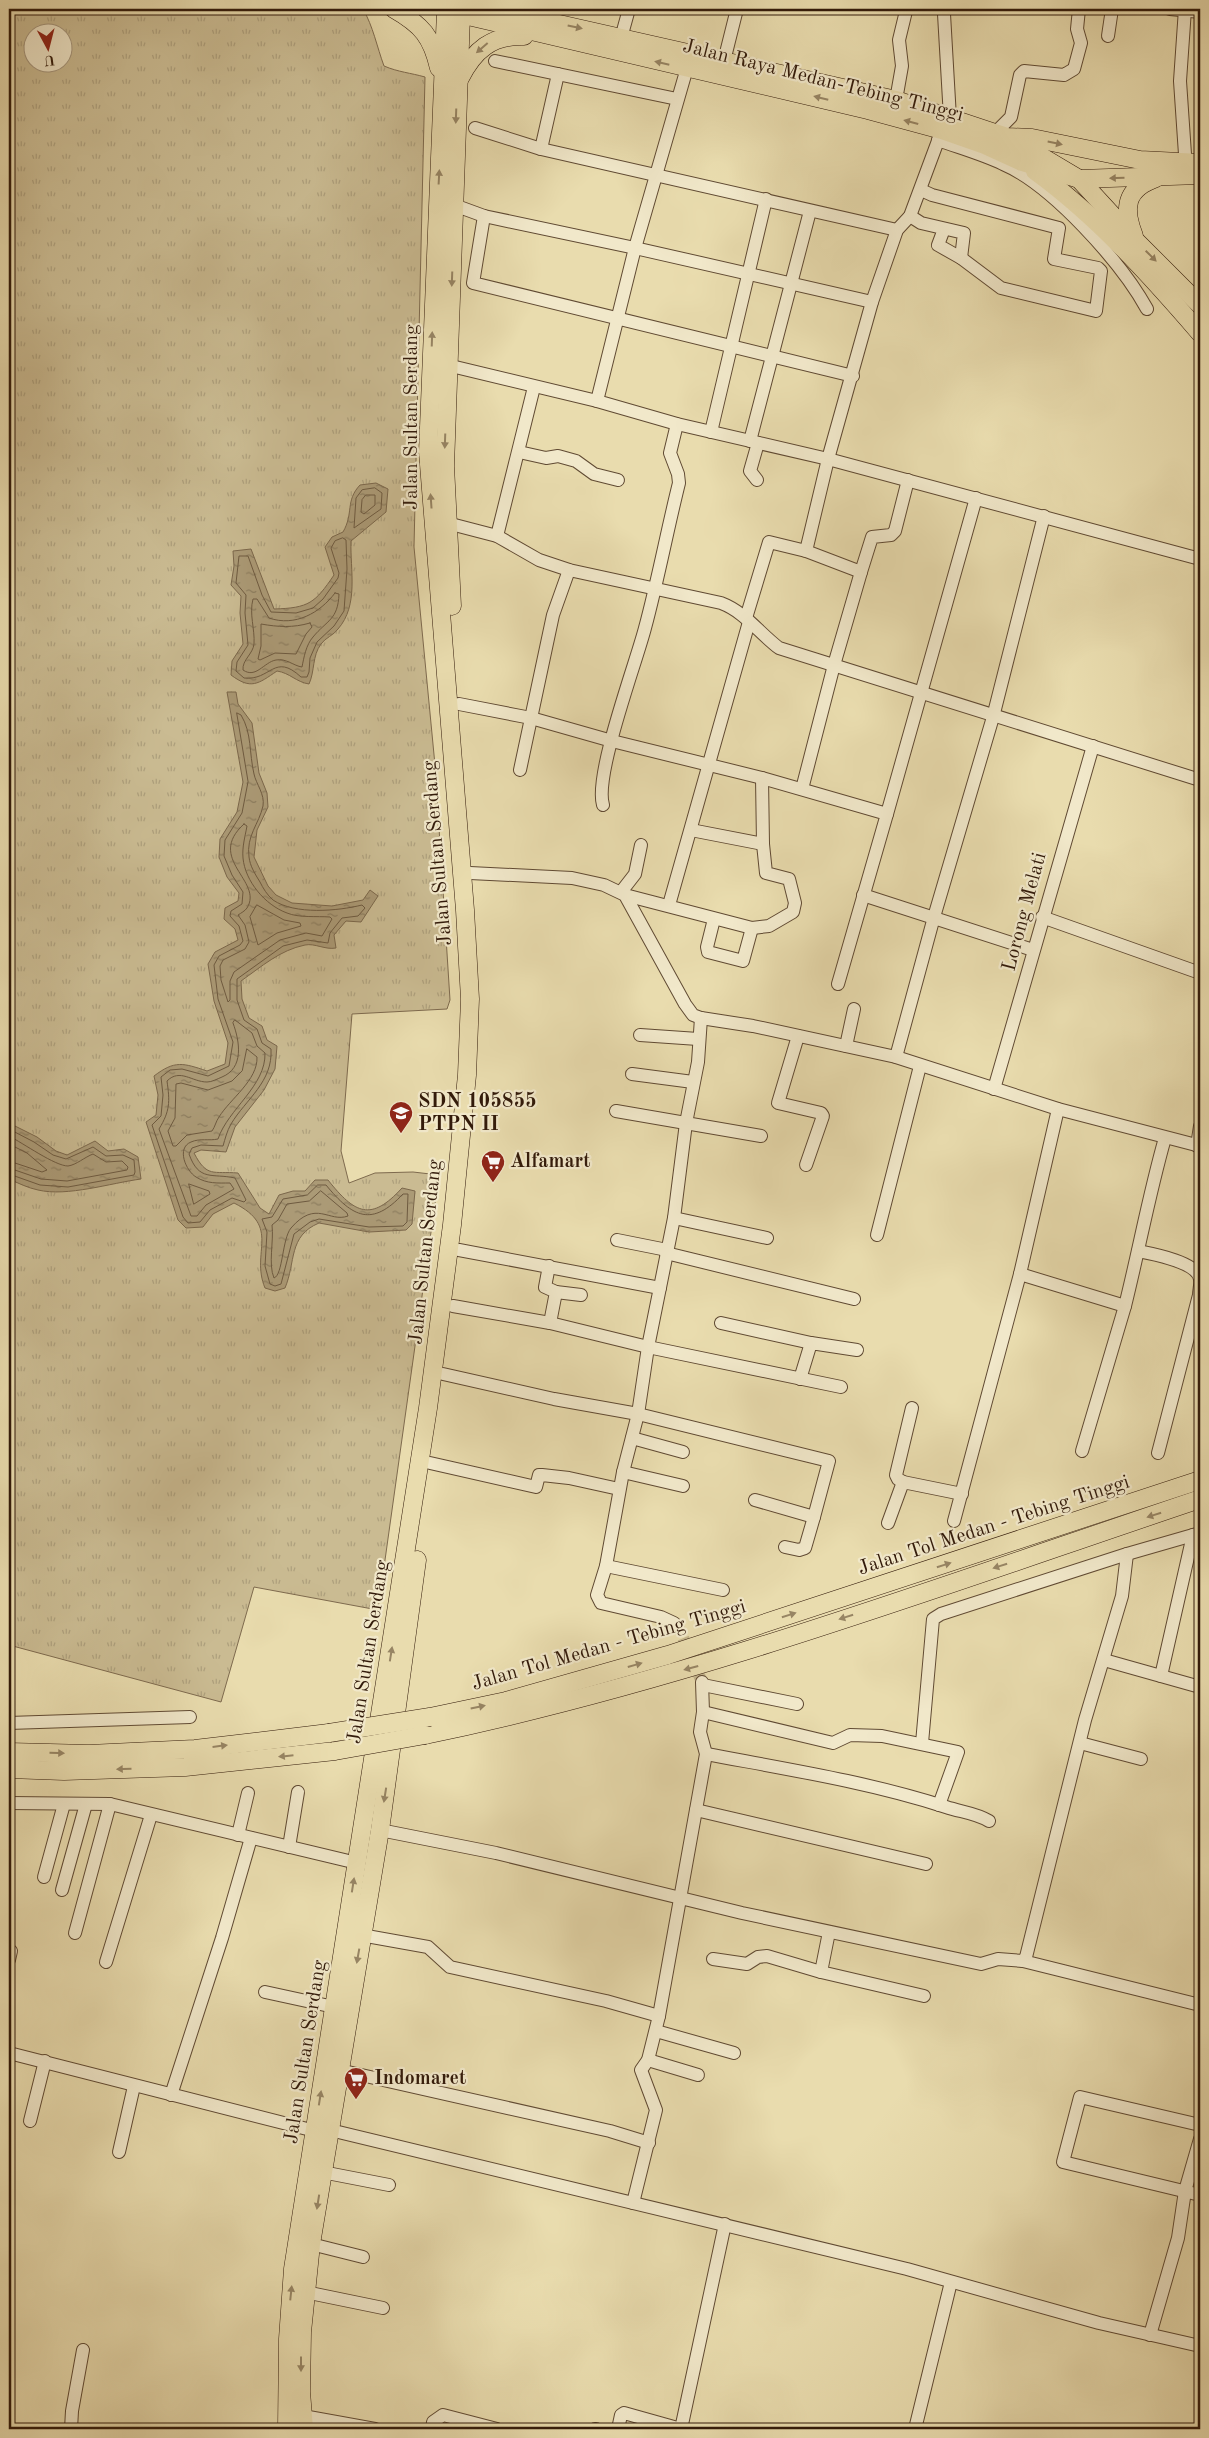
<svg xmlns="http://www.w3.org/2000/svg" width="1209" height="2438" font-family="'Old Standard TT',serif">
  <defs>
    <pattern id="grass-tufts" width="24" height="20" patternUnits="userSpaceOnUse" patternTransform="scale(1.25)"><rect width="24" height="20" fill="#cabb92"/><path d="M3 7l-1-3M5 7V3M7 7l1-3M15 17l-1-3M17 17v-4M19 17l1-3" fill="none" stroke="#aea07d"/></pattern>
    <pattern id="water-ripples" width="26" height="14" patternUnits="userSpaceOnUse" patternTransform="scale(1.25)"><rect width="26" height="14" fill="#ab9a76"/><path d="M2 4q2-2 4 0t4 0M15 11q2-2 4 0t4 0" fill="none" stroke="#8c7d5f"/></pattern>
  </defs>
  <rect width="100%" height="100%" fill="#e9dcae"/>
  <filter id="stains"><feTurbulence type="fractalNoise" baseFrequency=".004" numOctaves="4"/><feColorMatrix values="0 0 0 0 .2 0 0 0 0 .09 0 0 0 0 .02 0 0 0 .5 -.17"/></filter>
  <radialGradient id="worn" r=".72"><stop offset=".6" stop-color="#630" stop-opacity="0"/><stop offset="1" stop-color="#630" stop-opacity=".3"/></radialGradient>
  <path fill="url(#grass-tufts)" stroke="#7e6a4e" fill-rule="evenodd" d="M9,9h354c10,17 14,38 21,57 14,6 27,7 41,11l-11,470 21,218 15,235 -3,9 -95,5 -11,137 8,32 26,-10 38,-1 26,3 -61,435 -124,-23 -33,115 -212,-57zM32,32h30v30h-30z"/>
  <g fill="url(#water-ripples)" stroke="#7b674b">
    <path d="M376,483l12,6 -2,23 -35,29c-1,29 8,64 -13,88 -4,6 -13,9 -17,15 -9,12 -6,27 -12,40 -13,-2 -19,-11 -32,-13 -19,13 -26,19 -46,4l1,-14 11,-17 -3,-31 1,-17 -10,-11 3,-19 -1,-15 18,-2 23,60c35,-1 41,-6 60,-34l-9,-28 7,-10 11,-5c11,-19 2,-31 17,-47z"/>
    <path d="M227,692h9l2,12 14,19 7,50 8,20 1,14 -11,23 -3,27 14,29 8,9 16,8 40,3 31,-6 7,-10 8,6 -17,26 -15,-1 -12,14 2,13c-11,2 -21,-5 -31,-3 -25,5 -44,22 -64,36l1,18 7,19 13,8 5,14 10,6 -2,23 -11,21 -29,37 -9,25 -25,-2 -7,3c13,25 19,18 44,20l22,35 9,6 10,-19 14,-4h12l10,-11h13c27,34 43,42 74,8l13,3 -3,33 -6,6 -37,2 -50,-9c-31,13 -23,39 -34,65l-10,3 -10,-3c-15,-36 17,-61 -31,-85l-21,11 -10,13 -17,1 -8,-8 -32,-98 10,-7 2,-20 -4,-19c21,-16 29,-13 53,-5l18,-7 3,-21 -14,-42 -6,-37 7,-12 23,-12 -3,-11 -11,-10 1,-11 13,-7 1,-8 -12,-16 -8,-20 1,-18 17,-27 6,-30z"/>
    <path d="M9,1123l28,14 19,14 11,4 28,-14 13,10 16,-2 14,8 3,22c-30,4 -74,18 -103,11 -10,-2 -20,-7 -29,-11z"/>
  </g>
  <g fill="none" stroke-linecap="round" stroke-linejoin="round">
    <g stroke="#6e5a40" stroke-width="1">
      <path d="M375,488l7,5 -1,16 -27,19 2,-30 6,-8z"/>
      <path d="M366,495h9v10l-11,9 -3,-2 1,-12z"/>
      <path d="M343,538l3,2 1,29 -3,42 -10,15 -17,16 -7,16 -1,14 -2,5h-6c-27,-25 -30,4 -57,1l-8,-7 1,-9 11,-17 -3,-32 1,-18 -10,-12 3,-27h9l14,39 9,17 25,1 17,-5 10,-9 15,-21 1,-5 -8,-25 4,-7z"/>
      <path d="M335,593l4,1c-1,26 -12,26 -26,43 -7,8 -9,20 -11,30 -8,-1 -16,-9 -26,-7 -12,2 -20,19 -33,10 -1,-10 10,-16 11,-26 1,-15 -5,-30 -1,-45h4l12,19c26,9 51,-5 66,-25z"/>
      <path d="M310,623l2,4 -6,7 -10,20 -21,-1 -15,7 -2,-1 3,-13v-22c17,3 32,4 49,-1z"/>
      <path d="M237,713l4,2c11,18 8,38 13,59 2,10 11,20 9,32 -4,18 -17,30 -14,51 1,9 6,17 11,25 3,6 7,13 13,18 22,15 65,11 89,5l3,3 -7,8 -16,2 -12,15 -2,10 -21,-3 -24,6 -46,33v21l7,20 13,9 5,14 9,6c2,33 -25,50 -40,75 -4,7 -6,15 -8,22l-22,-1 -9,3 -3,6c10,28 23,19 46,24l11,22 -2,2 -12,-4 -22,12 -10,12 -12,1 -5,-6 -31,-92 9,-9 2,-21 -2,-18 9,-7 12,-1 26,7 21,-10 4,-24 -15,-43 -4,-34 5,-9 21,-11 3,-4 -4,-15 -9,-10 1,-5 11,-7 1,-12 -11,-17 -8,-19 1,-16 17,-27 6,-31z"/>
      <path d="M244,824l3,2c-2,11 -5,21 -4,32 2,23 22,47 44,55 12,5 30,3 43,4l2,2 -10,17 -16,-3 -26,7 -46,32 -4,9v19l-2,2 -7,-22 -1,-14 3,-6 22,-11 4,-7 -4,-17 -7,-10c3,-2 7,-4 9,-7 17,-27 -42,-49 -3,-84z"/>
      <path d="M257,905l27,15 16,3 1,3 -24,7 -19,12 -8,-28z"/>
      <path d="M235,1020l17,13 5,13 8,7c1,33 -37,56 -47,86 -9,2 -18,-1 -27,3 -15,6 -5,29 5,35 11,7 22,6 34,6l4,6 -28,16 -9,11h-6l-32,-87c11,-18 11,-27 8,-48 13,-13 25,1 40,1 5,0 10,-3 15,-5 22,-9 18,-35 11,-54z"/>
      <path d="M247,1049l10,8c1,23 -27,42 -38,60 -3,4 -4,10 -7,14l-25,4 -11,11h-3l-5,-15 7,-13 1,-34 5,-1 27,7 24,-9 10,-10z"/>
      <path d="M9,1129l25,13 19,13 13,4 27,-12 13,9 17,-1 11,5 1,12 -1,3 -66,12 -28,-2 -31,-11"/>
      <path d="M9,1136c14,7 46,30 59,30 8,-1 17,-9 25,-12l13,8 16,-1 6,6 -1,3 -60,11 -26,-2 -32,-11"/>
      <path d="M9,1144l18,9 20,17 -5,2 -33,-11"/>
      <path d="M189,1184l20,7 1,3 -16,10z"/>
      <path d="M318,1185h8c27,33 46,42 77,9h5l-1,28 -4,4 -34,1 -50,-8 -9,3 -16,12 -13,50 -6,2 -5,-2 -5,-18 2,-34 -5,-13 10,-2 11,-18 24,-4z"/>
      <path d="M321,1191l26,22 1,3c-19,7 -32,-17 -57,12 -9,11 -8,47 -17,50 -6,-14 0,-37 -2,-53l6,-5 9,-16 22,-3z"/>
    </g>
    <path stroke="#c4b58d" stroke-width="12" stroke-dasharray="12 6" stroke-linecap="butt" d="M674,1623l5,5 23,54"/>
    <g stroke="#604a33" stroke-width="14">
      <g id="minor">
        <path d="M1170,9l30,3"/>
        <path d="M1185,9l-5,72 6,88"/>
        <path d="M944,14l6,104"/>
        <path d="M1108,36l4,-27"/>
        <path d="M621,38l8,-29"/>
        <path d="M495,61l182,38"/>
        <path d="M687,68l-52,180 -38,153 80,23 151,35 372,100"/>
        <path d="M722,69l15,-60"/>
        <path d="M896,100l6,-34 -3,-26 7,-29"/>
        <path d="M475,128l66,21 356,81"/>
        <path d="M995,133l16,-16 9,-42 4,-4 40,4 10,-6 7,-26 -4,-14 2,-20"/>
        <path d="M938,140c22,8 44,14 65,24 49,21 118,98 144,145"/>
        <path d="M541,149l17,-75"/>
        <path d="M921,190l11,5 127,33 -5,31 44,9 3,3 -5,40 -95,-23 -40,-30 -23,-13 6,-16"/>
        <path d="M454,205l30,11 151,32 237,54"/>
        <path d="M484,216l-11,67 380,93"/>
        <path d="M910,216l11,7 43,10 -3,25"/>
        <path d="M447,365l150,36"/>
        <path d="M711,432l55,-233"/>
        <path d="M750,441l60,-230"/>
        <path d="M519,452l27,6 12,-2 18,5 18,13 24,6"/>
        <path d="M757,480l-7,-9 8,-28"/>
        <path d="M447,523l50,13 42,24 30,10 152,33c24,9 38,30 58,45l421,132"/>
        <path d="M497,536l37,-149"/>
        <path d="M806,551l22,-92 44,-157 25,-72 13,-14 32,-86"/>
        <path d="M746,618l23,-76 37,9 55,21 11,-35 19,-2 4,-4 13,-51"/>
        <path d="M459,704l72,14 81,23 150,37 125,36 -49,170"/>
        <path d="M520,770l33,-155 16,-45"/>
        <path d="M802,789l32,-124 27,-93"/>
        <path d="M603,805c-9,-30 33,-142 42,-177 13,-48 22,-97 34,-145l-1,-9 -8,-21 7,-29"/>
        <path d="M887,814l89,-316"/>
        <path d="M691,830l72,14"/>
        <path d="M470,873l102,5 32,7 21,10 60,109 8,11 8,3 52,8 143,31 162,52 142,37"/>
        <path d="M621,892l14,-18 6,-29"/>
        <path d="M625,895l127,33 17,-2 24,-14 2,-9 -6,-24 -23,-6 -3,-29 -1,-66"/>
        <path d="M863,895l170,55"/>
        <path d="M669,905l80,-283"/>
        <path d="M1042,917l158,56"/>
        <path d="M714,919l-7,28 1,5 35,9 9,-33"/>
        <path d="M640,1035l58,4"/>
        <path d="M798,1036l-20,67 43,10 2,3 -17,49"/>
        <path d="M846,1046l8,-37"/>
        <path d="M896,1057l38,-140 59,-200 51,-201"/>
        <path d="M632,1074l61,8"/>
        <path d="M994,1089l99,-343"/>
        <path d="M616,1111l145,25"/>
        <path d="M1197,1146l3,-20"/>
        <path d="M674,1218l93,20"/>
        <path d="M877,1235l43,-169"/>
        <path d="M617,1240l50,10"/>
        <path d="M459,1250l201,38"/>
        <path d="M1138,1251c15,3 59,11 62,28 1,5 -1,11 -1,16l-41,158"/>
        <path d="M666,1253l188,46"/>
        <path d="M549,1266l-4,21 11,5 -6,31"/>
        <path d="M1020,1274l105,32c14,-56 24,-112 40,-168"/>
        <path d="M556,1292l25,3"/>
        <path d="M453,1306l97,17 98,24 193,40"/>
        <path d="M721,1323l90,20"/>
        <path d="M443,1374l111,25 84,15 191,47 -15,56 -59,-17"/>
        <path d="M800,1379l11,-36 46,7"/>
        <path d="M632,1438l51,14"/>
        <path d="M1082,1451l43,-145"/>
        <path d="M430,1463l106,24 3,-12h3l27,3 50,11"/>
        <path d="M623,1472l60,14"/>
        <path d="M903,1482l-5,-3 -2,-4 16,-67"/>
        <path d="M954,1521l66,-247 38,-165"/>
        <path d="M888,1523l15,-41 59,12"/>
        <path d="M785,1547l14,3 6,-2 9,-31"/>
        <path d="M606,1566l117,24"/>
        <path d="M674,1623l-13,-6 -60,-14 -4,-8 9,-29 17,-94 15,-58 10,-67 26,-129 12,-95 12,-61 3,-44"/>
        <path d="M1104,1660l96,27"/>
        <path d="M1161,1676l32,-141"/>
        <path d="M703,1685l94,19"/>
        <path d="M703,1712l130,31 17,-8 32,1 76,16 -19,53"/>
        <path d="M9,1723l181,-6"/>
        <path d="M922,1743l11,-124 8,-5 186,-60 73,-21"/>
        <path d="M1080,1743l61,16"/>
        <path d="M706,1754c80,15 163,28 240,53 15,5 30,6 43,14"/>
        <path d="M9,1803l101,1 247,59"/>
        <path d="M696,1810l230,54"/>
        <path d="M380,1830l116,23 246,60 239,51 17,-5 25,2 3,-4 59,-237 37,-124 5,-42"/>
        <path d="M238,1835l10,-42"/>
        <path d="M289,1847l9,-55"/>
        <path d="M44,1877l20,-73"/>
        <path d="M62,1890l24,-86"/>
        <path d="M829,1932l-8,40 103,24"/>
        <path d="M75,1933l35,-129"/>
        <path d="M361,1935l67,12 22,20 156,34 53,15"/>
        <path d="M713,1959l34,5 11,-7 9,-1 54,16"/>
        <path d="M9,1960l2,-9"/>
        <path d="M1023,1961l177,44"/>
        <path d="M106,1962l45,-147"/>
        <path d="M265,1992l69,15"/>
        <path d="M656,2031l78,22"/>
        <path d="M9,2053l306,78"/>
        <path d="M648,2060l50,15"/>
        <path d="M339,2070l271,61 39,12"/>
        <path d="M171,2095l51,-157 29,-100"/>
        <path d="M30,2121l15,-60"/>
        <path d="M1200,2125l-120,-28 -17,65 137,33"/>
        <path d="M330,2130l577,139 192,54 101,23"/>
        <path d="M119,2152l15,-66"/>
        <path d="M322,2172l67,13"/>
        <path d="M633,2203l23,-93 -15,-40 7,-10 11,-44 47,-262 -6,-22 3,-20 -1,-30"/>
        <path d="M311,2244l52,13"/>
        <path d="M305,2292l78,16"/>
        <path d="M1150,2335l28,-97 7,-47 15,-52"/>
        <path d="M303,2416l72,13"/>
        <path d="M71,2429l1,-18 11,-61"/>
        <path d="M432,2429l1,-7 10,-7 54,14"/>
        <path d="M595,2429h1"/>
        <path d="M618,2429l3,-14 3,-2 57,16"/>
        <path d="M681,2429l44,-205"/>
        <path d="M915,2429l36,-147"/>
      </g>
    </g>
    <g stroke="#321a0a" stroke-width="19">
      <g id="highway">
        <path d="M394,9c28,16 38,28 45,59"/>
        <path d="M493,9l403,91 111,37 25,1 108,22 60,3"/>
        <path d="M451,12l417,98 74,20 43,15 37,17 57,17 121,-4"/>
        <path d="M460,78c14,-28 32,-43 64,-42"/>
        <path d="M1010,138l69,41 57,62 64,64"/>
        <path d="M1035,171c62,45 115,104 165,162"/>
        <path d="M1134,236c-11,-28 -9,-47 22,-58"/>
        <path d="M452,606l-7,-140 16,-451"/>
        <path d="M430,1717l76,-16 162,-46 532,-175"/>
        <path d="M425,1735c265,-55 519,-150 775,-236"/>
        <path d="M9,1752l80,2 106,-5 134,-16"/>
        <path d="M9,1769l55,2 121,-4 150,-16"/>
        <path d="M287,2429l1,-90 5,-70 135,-861 24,-183 15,-150 3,-76 -5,-89 -37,-458 18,-441"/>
        <path d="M304,2429l-3,-37 1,-60 9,-88 69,-414 37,-270"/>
      </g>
    </g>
    <use href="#minor" stroke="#f1e8ca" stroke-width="12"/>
    <use href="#highway" stroke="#e9dcae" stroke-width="18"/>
    <g stroke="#321a0a" stroke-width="19" stroke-linecap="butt">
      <g id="highway-bridge">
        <path d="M329,1733l101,-16"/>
        <path d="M335,1751l90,-16"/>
      </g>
    </g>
    <use href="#highway-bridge" stroke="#e9dcae" stroke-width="18"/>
  </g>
  <defs><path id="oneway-solid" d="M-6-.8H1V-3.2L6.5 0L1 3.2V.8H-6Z" transform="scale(1.25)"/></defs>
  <g fill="#978564">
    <use href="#oneway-solid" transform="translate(575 27) rotate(12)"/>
    <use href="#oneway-solid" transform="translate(482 48) rotate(139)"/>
    <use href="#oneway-solid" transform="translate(662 63) rotate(-167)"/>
    <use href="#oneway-solid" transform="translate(821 98) rotate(-166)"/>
    <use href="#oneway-solid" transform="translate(456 116) rotate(92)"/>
    <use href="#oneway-solid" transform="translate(911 122) rotate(-165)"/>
    <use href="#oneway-solid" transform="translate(1055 143) rotate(12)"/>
    <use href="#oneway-solid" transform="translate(439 177) rotate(-87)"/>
    <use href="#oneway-solid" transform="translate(1117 178) rotate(178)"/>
    <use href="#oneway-solid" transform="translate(1151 256) rotate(45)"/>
    <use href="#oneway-solid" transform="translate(452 279) rotate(92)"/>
    <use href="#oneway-solid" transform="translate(432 339) rotate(-88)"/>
    <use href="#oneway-solid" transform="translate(445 441) rotate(92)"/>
    <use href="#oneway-solid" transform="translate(431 501) rotate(-94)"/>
    <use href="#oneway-solid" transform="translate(1154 1515) rotate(162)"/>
    <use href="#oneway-solid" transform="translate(944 1565) rotate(-18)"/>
    <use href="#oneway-solid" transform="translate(1000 1566) rotate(162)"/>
    <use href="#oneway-solid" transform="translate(789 1615) rotate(-18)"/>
    <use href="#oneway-solid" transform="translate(846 1617) rotate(162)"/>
    <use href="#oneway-solid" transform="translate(391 1654) rotate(-81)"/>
    <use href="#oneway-solid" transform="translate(635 1665) rotate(-16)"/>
    <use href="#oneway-solid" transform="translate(691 1668) rotate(165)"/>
    <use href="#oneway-solid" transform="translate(478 1707) rotate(-12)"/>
    <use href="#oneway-solid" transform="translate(220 1746) rotate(-7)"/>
    <use href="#oneway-solid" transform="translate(57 1753) rotate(1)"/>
    <use href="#oneway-solid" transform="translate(286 1756) rotate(174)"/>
    <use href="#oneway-solid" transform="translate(124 1769) rotate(178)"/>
    <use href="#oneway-solid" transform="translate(385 1795) rotate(99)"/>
    <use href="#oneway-solid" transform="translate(353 1885) rotate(-81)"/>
    <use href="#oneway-solid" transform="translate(358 1956) rotate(100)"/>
    <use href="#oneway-solid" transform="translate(320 2098) rotate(-81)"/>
    <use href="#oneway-solid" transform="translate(318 2202) rotate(99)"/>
    <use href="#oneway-solid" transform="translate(291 2293) rotate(-84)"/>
    <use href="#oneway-solid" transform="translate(301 2364) rotate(90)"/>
  </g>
  <defs>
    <g id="school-pin" transform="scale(1.25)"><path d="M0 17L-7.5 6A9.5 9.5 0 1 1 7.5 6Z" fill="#8f2418" stroke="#f1e8ca"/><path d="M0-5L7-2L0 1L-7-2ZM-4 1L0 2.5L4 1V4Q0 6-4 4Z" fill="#fff"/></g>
    <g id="supermarket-pin" transform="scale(1.25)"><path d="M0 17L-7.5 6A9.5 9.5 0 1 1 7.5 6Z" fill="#8f2418" stroke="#f1e8ca"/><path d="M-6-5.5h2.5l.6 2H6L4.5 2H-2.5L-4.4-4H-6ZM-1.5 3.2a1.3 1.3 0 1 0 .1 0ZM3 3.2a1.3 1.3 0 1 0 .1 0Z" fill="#fff"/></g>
  </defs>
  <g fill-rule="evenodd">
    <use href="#school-pin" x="401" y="1113"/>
    <use href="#supermarket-pin" x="493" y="1162"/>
    <use href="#supermarket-pin" x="356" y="2079"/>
  </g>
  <g text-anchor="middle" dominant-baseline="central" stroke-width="4.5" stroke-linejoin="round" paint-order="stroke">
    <g font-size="20" fill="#321a0a" stroke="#f1e8ca">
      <text transform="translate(823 81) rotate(14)">Jalan Raya Medan-Tebing Tinggi</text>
      <text transform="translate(412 417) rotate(-90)">Jalan Sultan Serdang</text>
      <text transform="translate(438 853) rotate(-95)">Jalan Sultan Serdang</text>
      <text transform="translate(1025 912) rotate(-75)">Lorong Melati</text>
      <text transform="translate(426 1252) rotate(-84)">Jalan Sultan Serdang</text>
      <text transform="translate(994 1526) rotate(-18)">Jalan Tol Medan - Tebing Tinggi</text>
      <text transform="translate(609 1646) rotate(-16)">Jalan Tol Medan - Tebing Tinggi</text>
      <text transform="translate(369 1652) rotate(-81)">Jalan Sultan Serdang</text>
      <text transform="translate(306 2052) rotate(-81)">Jalan Sultan Serdang</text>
    </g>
    <g font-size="20" font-weight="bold" fill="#321a0a" stroke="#f1e8ca" text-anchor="start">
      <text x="418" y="1102">SDN 105855<tspan x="418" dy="23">PTPN II</tspan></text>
      <text x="510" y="1162">Alfamart</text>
      <text x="374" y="2079">Indomaret</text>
    </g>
  </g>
  <rect width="1209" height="2438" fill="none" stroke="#e9dcae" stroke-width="30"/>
  <rect x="10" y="10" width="1189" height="2418" fill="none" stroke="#321a0a" stroke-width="2.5"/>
  <rect x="15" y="15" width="1179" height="2408" fill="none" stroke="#321a0a"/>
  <g transform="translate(48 48) rotate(173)"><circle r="24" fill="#f1e8ca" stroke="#a5967d"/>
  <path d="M0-4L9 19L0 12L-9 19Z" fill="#8f2418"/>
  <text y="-8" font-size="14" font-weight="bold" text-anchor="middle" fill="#321a0a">U</text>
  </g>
  <rect width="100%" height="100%" filter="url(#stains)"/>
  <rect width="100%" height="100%" fill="url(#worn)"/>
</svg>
